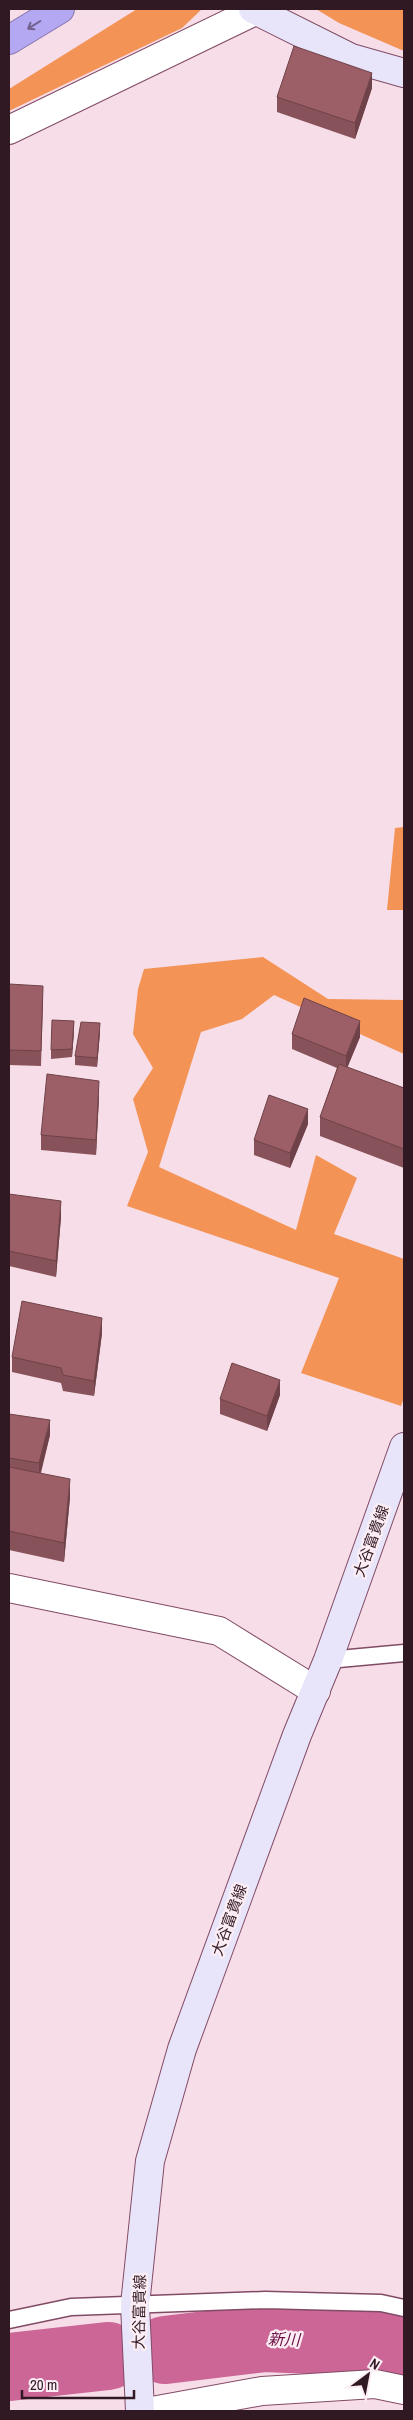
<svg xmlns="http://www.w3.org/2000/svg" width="413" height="2420" font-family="'Archivo Narrow','Noto Sans JP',sans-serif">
  <rect width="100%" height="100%" fill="#f7dde8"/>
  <g fill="#f39356">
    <path d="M137,9h65l-20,19 -173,83v-22z"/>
    <path d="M316,9h88v42l-65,-28z"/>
    <path d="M404,827v83h-17l8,-82z"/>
    <path d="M263,957l65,42 76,1v54l-130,-59 -32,24 -41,13 -42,135 137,63 20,-75 41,23 -23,56 70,25v139l-3,8 -100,-33 38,-95 -212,-72 21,-54 -15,-53 20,-31 -20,-34 5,-45 6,-20z"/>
  </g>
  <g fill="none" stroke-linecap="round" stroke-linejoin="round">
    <g stroke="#cb6697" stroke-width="68">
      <path d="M165,2350l100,-12 117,5 22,5"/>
      <path d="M9,2367l99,-11"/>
    </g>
    <g stroke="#824b65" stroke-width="19">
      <g id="lane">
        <path d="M328,1660l76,-7"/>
        <path d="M9,2320l62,-13 194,-7 116,3 23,5"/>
      </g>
    </g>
    <g stroke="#824b65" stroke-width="30">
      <g id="street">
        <path d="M9,130l246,-119"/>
        <path d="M9,1588l210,43 97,60"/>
        <path d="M152,2411l110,-20 113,-7 29,6"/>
      </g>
    </g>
    <g stroke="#824b65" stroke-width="30">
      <g id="secondary">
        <path d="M253,9l98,49 53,15"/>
        <path d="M140,2411l-5,-106 15,-144 32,-112 115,-314 31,-75 76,-213"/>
      </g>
    </g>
    <g stroke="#8676ab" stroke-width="30">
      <path id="highway" d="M9,40l51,-31"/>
    </g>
    <use href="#lane" stroke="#fff" stroke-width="16"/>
    <use href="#street" stroke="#fff" stroke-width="28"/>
    <use href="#secondary" stroke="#e8e5fb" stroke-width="28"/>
    <use href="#highway" stroke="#b4a8f3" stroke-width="28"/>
  </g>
  <g fill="#875259">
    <path d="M372,88l-17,51 -78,-27v-15z"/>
    <path d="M9,984l34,17 -2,65 -32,-1z"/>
    <path d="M74,1030l-2,27 -21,2v-9z"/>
    <path d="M100,1032l-3,35 -22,-2v-9z"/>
    <path d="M292,1034l68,3 -13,30 57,21v80l-84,-32v-19l17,-49 -45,-19z"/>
    <path d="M99,1096l-3,59 -55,-5v-15z"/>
    <path d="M308,1124l-18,44 -36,-13v-15z"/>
    <path d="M9,1194l52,23 -5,60 -47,-11z"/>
    <path d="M102,1333l-8,63 -31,-5 -2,-8 -49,-11v-15z"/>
    <path d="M280,1395l-13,36 -47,-17v-15z"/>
    <path d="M9,1414l41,21 -9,38 29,24 -6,65 -55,-12z"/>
  </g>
  <g fill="#6e4248">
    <path d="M372,73v15l-17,51v-16z"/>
    <path d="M74,1021v9l-2,27v-8z"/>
    <path d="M360,1021v16l-14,34v-15z"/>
    <path d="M100,1023v9l-3,35v-9z"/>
    <path d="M99,1081v15l-3,59v-15z"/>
    <path d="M308,1109v15l-18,44v-15z"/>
    <path d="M61,1201v16l-5,60v-16z"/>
    <path d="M102,1318v15l-8,63v-15z"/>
    <path d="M280,1380v15l-13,36v-15z"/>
    <path d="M50,1420v15l-11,43v-15z"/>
    <path d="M70,1479v18l-6,65v-19z"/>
  </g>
  <g fill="#9d5f67" stroke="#6e4248">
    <path d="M294,46l78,27 -17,50 -78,-26z"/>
    <path d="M9,984l34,2 -2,65 -32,-1z"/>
    <path d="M304,998l56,23 -14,35 -54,-22z"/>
    <path d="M52,1020l22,1 -2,28 -21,1z"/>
    <path d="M81,1022l19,1 -3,35 -22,-2z"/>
    <path d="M339,1064l65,24v61l-84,-32z"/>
    <path d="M47,1074l52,7 -3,59 -55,-5z"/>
    <path d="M269,1095l39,14 -18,44 -36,-13z"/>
    <path d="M9,1194l52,7 -5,60 -47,-10z"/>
    <path d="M22,1301l80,17 -8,63 -31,-6 -2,-7 -49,-11z"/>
    <path d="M232,1363l48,17 -13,36 -47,-17z"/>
    <path d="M9,1414l41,6 -11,43 -30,-5z"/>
    <path d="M9,1467l61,12 -6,64 -55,-12z"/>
  </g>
  <defs><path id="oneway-shaft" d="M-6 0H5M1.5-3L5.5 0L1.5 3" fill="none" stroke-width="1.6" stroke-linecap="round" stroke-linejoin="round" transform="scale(1.25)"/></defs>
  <use stroke="#72608c" href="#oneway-shaft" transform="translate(34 25) rotate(148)"/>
  <g text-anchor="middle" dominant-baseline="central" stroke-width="4.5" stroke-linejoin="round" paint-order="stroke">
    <g font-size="15" fill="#311924" stroke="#fceef4">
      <text transform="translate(371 1541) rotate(-70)">大谷富貴線</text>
      <text transform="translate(229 1920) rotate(-70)">大谷富貴線</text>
      <text transform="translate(139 2312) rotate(-89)">大谷富貴線</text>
    </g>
    <g font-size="16" font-style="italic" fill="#6b0d44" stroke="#fceef4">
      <text transform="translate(284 2339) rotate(2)">新川</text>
    </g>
  </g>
  <rect width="413" height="2420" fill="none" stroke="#311924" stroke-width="20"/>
  <g transform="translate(368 2375) rotate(32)" stroke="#fceef4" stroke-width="4" paint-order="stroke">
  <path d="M0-4L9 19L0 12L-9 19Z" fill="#311924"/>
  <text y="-8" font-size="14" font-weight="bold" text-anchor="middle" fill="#311924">N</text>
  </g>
  <path d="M22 2390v8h112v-8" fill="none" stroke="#311924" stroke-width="2.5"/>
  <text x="30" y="2390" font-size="15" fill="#311924" stroke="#fceef4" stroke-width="4" paint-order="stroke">20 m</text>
</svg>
